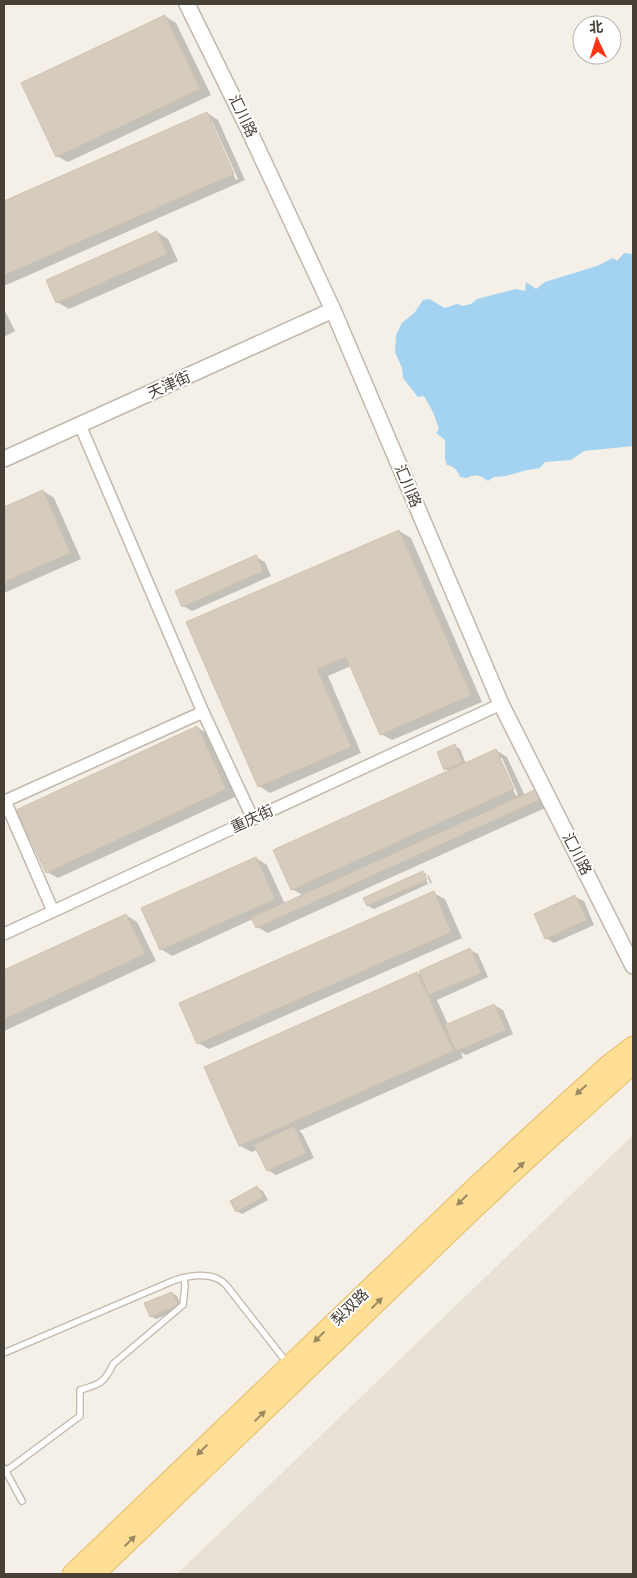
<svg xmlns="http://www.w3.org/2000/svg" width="637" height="1578" font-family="Raleway,'Noto Sans SC',sans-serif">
  <rect width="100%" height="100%" fill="#f4f0e8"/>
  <path fill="#e8e2d6" d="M633,1135v439h-456z"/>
  <path fill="#a3d3f1" d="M624,253l9,1v192l-49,5 -13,9 -26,2 -5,6 -13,2 -21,6 -12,1 -6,4c-8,-6 -12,-8 -21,-3l-7,-1c-2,-6 -6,-11 -13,-12l-2,-6v-19l-9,-7 3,-4 -6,-17 -9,-16 -6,1 -15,-19 -1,-10 -7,-16 1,-17 6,-12 13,-11 8,-12 6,-1 16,9 12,-4 5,2 9,-2 6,-5 39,-10 9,2 1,-9 10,7 9,-7 52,-16 16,-8 4,3z"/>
  <g fill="#0003" fill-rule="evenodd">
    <path d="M165,16l11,7 35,72 -143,67 -11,-6z"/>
    <path d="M207,113l11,7 27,60 -241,106v-84zM210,121h2l26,58 -2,1z"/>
    <path d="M157,232l11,7 10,22 -109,48 -12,-7z"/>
    <path d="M4,309l11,22 -11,6z"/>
    <path d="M43,491l11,7 27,61 -77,34v-85z"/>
    <path d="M399,531l12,7 71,164 -90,38 -11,-6 -30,-68 -23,10 33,77 -91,40 -11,-7 -71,-163z"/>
    <path d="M256,557l9,5 6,14 -79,35 -9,-5z"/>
    <path d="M197,727l11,7 29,62 -179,82 -11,-6z"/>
    <path d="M455,746l5,3 6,15 30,-14 11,7 18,39 16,-8 15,15 -288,130 -11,-6 -4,-8 -81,37 -11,-7 95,-91 11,7 18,39 19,-8 -12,-7 158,-118 -5,-2zM499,758h3l16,37 -2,1z"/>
    <path d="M423,872l6,4 3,7h-2l-3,-8h-3l4,9 -54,25 -6,-3 -3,-8z"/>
    <path d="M433,893l12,6 17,39 -253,111 -11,-6z"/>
    <path d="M575,897l9,4 10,24 -40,18 -8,-5z"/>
    <path d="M126,915l11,7 19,39 -152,70v-59z"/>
    <path d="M470,950l8,4 10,23 -51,23 11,25 46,-20 9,5 10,24 -47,21 -5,-3 2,6 -164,73 3,2 12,25 -38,17 -8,-5 -10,-21 -6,3 -12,-6 -35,-78 212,-95 6,3z"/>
    <path d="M257,1188l6,3 5,9 -26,14 -5,-3z"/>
    <path d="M172,1293l5,3 5,12 -26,11 -5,-3z"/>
  </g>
  <g fill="#d6ccbd" stroke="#d1c3b0">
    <path d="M165,15l35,74 -144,68 -35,-74z"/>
    <path d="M207,112l27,62 -230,101v-74z"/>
    <path d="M157,231l10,23 -111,49 -10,-23z"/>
    <path d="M43,490l27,63 -66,29v-75z"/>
    <path d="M399,530l72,165 -91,40 -34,-78 -29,12 34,78 -93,40 -72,-165z"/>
    <path d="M256,555l7,16 -81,36 -7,-16z"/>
    <path d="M197,726l29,63 -180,84 -30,-63z"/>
    <path d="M455,744l7,18 -18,8 -7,-18z"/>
    <path d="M496,749l18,40 -223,101 -18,-40z"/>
    <path d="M541,787l4,10 -289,131 -5,-10z"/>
    <path d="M256,857l19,42 -115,51 -19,-42z"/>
    <path d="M423,871l4,9 -60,26 -4,-8z"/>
    <path d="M434,891l17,41 -254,112 -18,-41z"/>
    <path d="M575,895l12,25 -42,19 -11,-25z"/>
    <path d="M126,914l19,40 -141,65v-49z"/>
    <path d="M470,948l11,25 -52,22 -10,-24z"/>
    <path d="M417,972l36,79 -214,95 -35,-79z"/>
    <path d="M494,1004l12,26 -50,21 -11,-26z"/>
    <path d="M294,1126l12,27 -39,18 -13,-26z"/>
    <path d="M257,1186l6,11 -27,15 -6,-11z"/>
    <path d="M172,1292l6,13 -28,12 -6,-14z"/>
  </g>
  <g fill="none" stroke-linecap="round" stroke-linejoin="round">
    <g stroke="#c0b8aa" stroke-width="8">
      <g id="service">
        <path d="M4,1353l171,-73c13,-4 30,-7 43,-1 5,2 9,7 12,11l58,74"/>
        <path d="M4,1468l18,33"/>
        <path d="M6,1471l74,-55v-26c18,-5 25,-7 33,-26l70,-59 2,-19 -1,-8"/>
      </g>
    </g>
    <g stroke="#c0b8aa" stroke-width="14">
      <g id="minor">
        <path d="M80,425l123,287 50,107"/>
        <path d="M53,911l-48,-110 198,-89"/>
        <path d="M4,934l497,-230"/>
      </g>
    </g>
    <g stroke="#c0b8aa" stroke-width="18">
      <g id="tertiary">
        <path d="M187,4l60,122 86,184 168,394 132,262"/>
        <path d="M4,459l329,-149"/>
      </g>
    </g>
    <g stroke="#e5bc64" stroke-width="21">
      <g id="primary">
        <path d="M72,1574l403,-387 100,-92 33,-30 25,-19"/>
        <path d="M95,1574l378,-364 63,-59 97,-87"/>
      </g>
    </g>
    <use href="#service" stroke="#fff" stroke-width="5.5"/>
    <use href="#minor" stroke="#fff" stroke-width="11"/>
    <use href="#tertiary" stroke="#fff" stroke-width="15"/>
    <use href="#primary" stroke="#ffdf96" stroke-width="19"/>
  </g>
  <defs><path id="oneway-solid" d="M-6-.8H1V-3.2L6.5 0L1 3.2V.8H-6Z" transform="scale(1.25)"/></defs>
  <g fill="#9a8861">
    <use href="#oneway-solid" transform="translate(581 1090) rotate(138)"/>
    <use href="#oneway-solid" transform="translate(519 1167) rotate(-43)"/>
    <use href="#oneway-solid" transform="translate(462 1200) rotate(136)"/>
    <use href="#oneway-solid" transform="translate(377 1303) rotate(-44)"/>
    <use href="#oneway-solid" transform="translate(319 1337) rotate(136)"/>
    <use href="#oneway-solid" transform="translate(260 1416) rotate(-44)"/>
    <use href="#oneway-solid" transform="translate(202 1450) rotate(136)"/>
    <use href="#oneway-solid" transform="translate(130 1541) rotate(-44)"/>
  </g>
  <g text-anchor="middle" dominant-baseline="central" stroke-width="4" stroke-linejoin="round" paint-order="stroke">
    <g font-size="15" fill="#474036" stroke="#fff">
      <text transform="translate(243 116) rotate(64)">汇川路</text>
      <text transform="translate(169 385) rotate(-24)">天津街</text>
      <text transform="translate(408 486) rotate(67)">汇川路</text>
      <text transform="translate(252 819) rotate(-25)">重庆街</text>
      <text transform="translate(577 854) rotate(63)">汇川路</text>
      <text transform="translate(350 1307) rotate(-44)">梨双路</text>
    </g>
  </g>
  <rect width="637" height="1578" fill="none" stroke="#474036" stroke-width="10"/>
  <g transform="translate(597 40) rotate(356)"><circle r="24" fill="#ffffff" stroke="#b5b3af"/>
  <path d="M0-4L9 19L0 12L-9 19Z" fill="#fc3416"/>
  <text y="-8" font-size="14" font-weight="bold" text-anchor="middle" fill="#474036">北</text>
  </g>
</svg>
